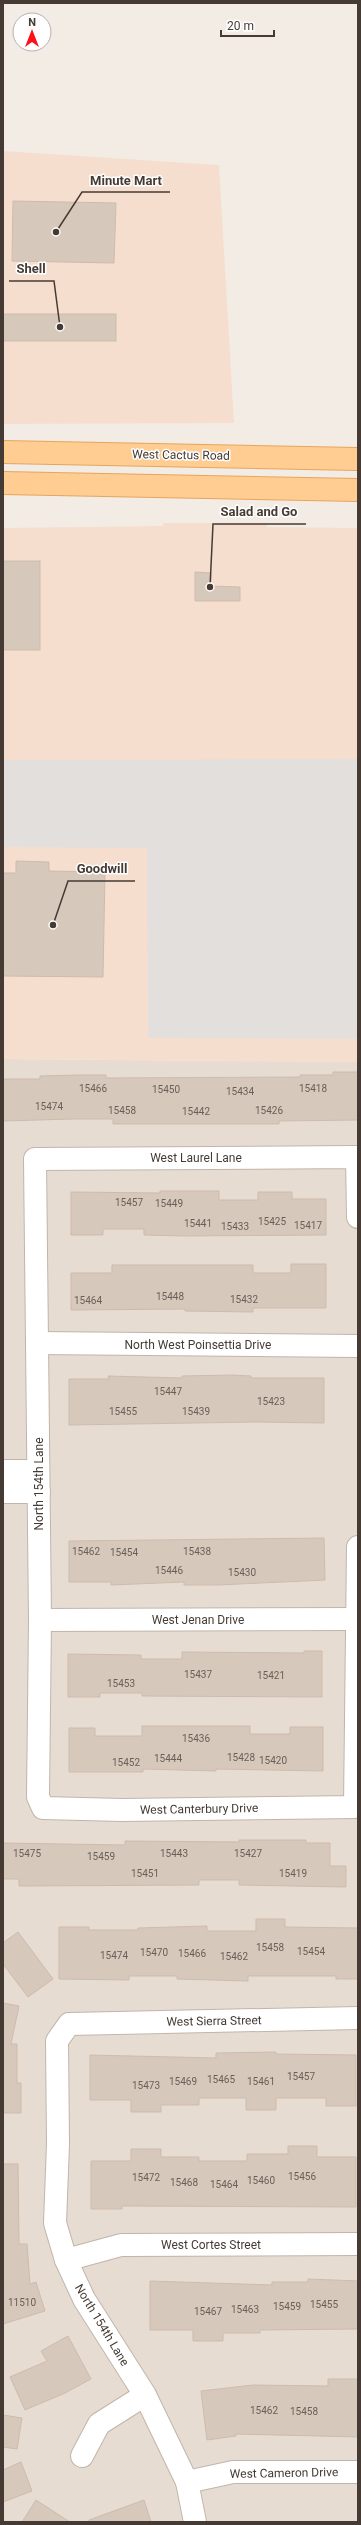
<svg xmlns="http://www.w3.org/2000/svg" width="361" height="2525" font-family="Roboto,sans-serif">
  <rect width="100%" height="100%" fill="#f3ece4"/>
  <path fill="#e7dcd2" d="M3,1059l355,3v1460h-355z"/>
  <g fill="#f6dece">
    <path d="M3,151l216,14 15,258 -231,1z"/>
    <path d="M163,523h104v4l91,1v534l-355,-3v-531l160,-2z"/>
  </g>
  <path fill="#e3dfdd" d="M358,759v280l-210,-1 -1,-190 -144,-1v-87z"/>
  <g fill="#d7c8bc" stroke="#cfbbac">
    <path d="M13,201l103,2 -2,60 -102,-2z"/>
    <rect x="3" y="314" width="113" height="27"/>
    <rect x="3" y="561" width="37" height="89"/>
    <path d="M195,572l16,1v13l29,1v14h-45z"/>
    <path d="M16,861l33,1v9l56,1 -2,105 -100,-1v-103h13z"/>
    <path d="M333,1072h25v48l-79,1v3h-166v-5h-40l-70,2v-42h37v-3l40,-1h26v3l194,-1v-2h33z"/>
    <path d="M160,1191h59v9h39v-8h34v7h34v36l-141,1 -41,-1v-6h-41v6h-32v-43l89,1z"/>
    <path d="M291,1264h35v44h-73v4l-68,-1v-2l-114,1v-37h41v-8h141v8h38z"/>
    <path d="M232,1375l19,1v2h73v45l-68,-1 -187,3v-46h40l-1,-3 74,2v-2z"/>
    <path d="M324,1538l1,42 -107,5h-34v-3l-73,3v-3h-42v-41z"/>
    <path d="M304,1651h18v46l-180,-1v-3h-42v4h-32v-43l73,1v4h41v-7l122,1z"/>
    <path d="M142,1726h108v8h40v-7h33v44l-107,-2v2l-73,-2v3h-74v-44h26v8h47z"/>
    <path d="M239,1840h67v3h24v23h16v21l-107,-2v-5h-40v5l-180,1v-7h-16v-36l122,2v-4l114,1z"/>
    <path d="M256,1919h29v8l73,1v51h-22v-3h-88v5l-71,-2v-3h-48v4l-70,-1v-52h30v3h49v-2l69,-2v5h49z"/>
    <path d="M18,1932l35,47 -25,18 -25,-33v-21z"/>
    <path d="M3,2003l16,3 -8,38h6v39h4v30h-18z"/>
    <path d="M276,2052v2l80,1v51h-30v-8h-50v12h-30v-12h-47v7h-38v7h-30v-12h-41v-45l126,3v-5z"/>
    <path d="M288,2146h29v11h39v50l-234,-1v3h-31v-48h40v-12h30v8h38v4h48v-7h41z"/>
    <path d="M3,2164h15l1,80h8l3,40 6,-2 9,29 -42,13z"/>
    <path d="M308,2279l50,2v48l-98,1v3h-37v8h-30v-11h-43v-49l122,4v-3h36z"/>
    <path d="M68,2336l23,43 -26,14 -40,17 -15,-33 37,-16 -6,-10z"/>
    <path d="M328,2379h30v58l-122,-3v2l-29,4 -6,-49 52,-6 75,1z"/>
    <path d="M3,2415l19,3 -5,31 -14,-2z"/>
    <path d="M21,2462l11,29 -29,11v-32z"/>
    <path d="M36,2500l34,22h-48z"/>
    <path d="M144,2500l7,22h-62v-2z"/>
  </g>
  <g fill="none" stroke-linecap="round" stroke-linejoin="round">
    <g stroke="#c1b5aa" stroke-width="24">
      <g id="minor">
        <path d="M358,1217l-1,-60 -322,2 5,461 -2,177 5,11 79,2 233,-3 3,-260"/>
        <path d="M37,1343l321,3"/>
        <path d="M3,1471h35"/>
        <path d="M3,1492h36"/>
        <path d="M40,1620l317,-1"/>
        <path d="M66,2260l55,-15 237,-1"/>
        <path d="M82,2456l17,-32 46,-29"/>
        <path d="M187,2482l46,-10h125"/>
        <path d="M195,2522l-8,-40 -42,-87 -61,-96 -18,-39 -11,-37 3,-79 -1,-103 12,-17 289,-6"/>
      </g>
    </g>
    <g stroke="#e6a55f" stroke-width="24">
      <g id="major">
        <path d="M3,452l355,7"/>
        <path d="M3,483l355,7"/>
      </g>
    </g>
    <use href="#minor" stroke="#fff" stroke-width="22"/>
    <use href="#major" stroke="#ffcc91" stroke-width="22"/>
  </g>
  <g text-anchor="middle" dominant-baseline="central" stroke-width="3" stroke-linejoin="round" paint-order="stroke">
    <g font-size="10" fill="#6a5e56">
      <text x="93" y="1088">15466</text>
      <text x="313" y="1088">15418</text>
      <text x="166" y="1089">15450</text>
      <text x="240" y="1091">15434</text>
      <text x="49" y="1106">15474</text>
      <text x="122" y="1110">15458</text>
      <text x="269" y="1110">15426</text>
      <text x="196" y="1111">15442</text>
      <text x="129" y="1202">15457</text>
      <text x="169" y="1203">15449</text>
      <text x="272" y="1221">15425</text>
      <text x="198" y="1223">15441</text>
      <text x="308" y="1225">15417</text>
      <text x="235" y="1226">15433</text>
      <text x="170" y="1296">15448</text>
      <text x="244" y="1299">15432</text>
      <text x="88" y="1300">15464</text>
      <text x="168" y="1391">15447</text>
      <text x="271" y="1401">15423</text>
      <text x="123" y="1411">15455</text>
      <text x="196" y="1411">15439</text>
      <text x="86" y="1551">15462</text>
      <text x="197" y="1551">15438</text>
      <text x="124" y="1552">15454</text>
      <text x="169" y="1570">15446</text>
      <text x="242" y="1572">15430</text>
      <text x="198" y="1674">15437</text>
      <text x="271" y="1675">15421</text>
      <text x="121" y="1683">15453</text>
      <text x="196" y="1738">15436</text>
      <text x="241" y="1757">15428</text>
      <text x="168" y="1758">15444</text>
      <text x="273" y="1760">15420</text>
      <text x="126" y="1762">15452</text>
      <text x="27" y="1853">15475</text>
      <text x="174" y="1853">15443</text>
      <text x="248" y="1853">15427</text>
      <text x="101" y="1856">15459</text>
      <text x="145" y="1873">15451</text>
      <text x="293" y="1873">15419</text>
      <text x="270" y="1947">15458</text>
      <text x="311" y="1951">15454</text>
      <text x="154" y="1952">15470</text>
      <text x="192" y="1953">15466</text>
      <text x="114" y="1955">15474</text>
      <text x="234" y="1956">15462</text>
      <text x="301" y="2076">15457</text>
      <text x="221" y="2079">15465</text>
      <text x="183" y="2081">15469</text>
      <text x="261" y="2081">15461</text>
      <text x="146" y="2085">15473</text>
      <text x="302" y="2176">15456</text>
      <text x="146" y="2177">15472</text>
      <text x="261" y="2180">15460</text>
      <text x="184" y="2182">15468</text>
      <text x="224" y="2184">15464</text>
      <text x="22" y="2302">11510</text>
      <text x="324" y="2304">15455</text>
      <text x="287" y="2306">15459</text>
      <text x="245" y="2309">15463</text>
      <text x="208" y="2311">15467</text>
      <text x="264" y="2410">15462</text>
      <text x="304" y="2411">15458</text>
    </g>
    <g font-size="12" fill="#453b34" stroke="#fff">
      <text transform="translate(181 455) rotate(1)">West Cactus Road</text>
      <text x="196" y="1158">West Laurel Lane</text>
      <text x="198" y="1345">North West Poinsettia Drive</text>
      <text transform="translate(39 1484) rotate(-90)">North 154th Lane</text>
      <text x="198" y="1620">West Jenan Drive</text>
      <text transform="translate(199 1809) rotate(-1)">West Canterbury Drive</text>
      <text transform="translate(214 2021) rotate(-1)">West Sierra Street</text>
      <text x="211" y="2245">West Cortes Street</text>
      <text transform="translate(102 2325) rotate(59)">North 154th Lane</text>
      <text transform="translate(284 2473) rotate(-1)">West Cameron Drive</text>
    </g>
  </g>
  <path fill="none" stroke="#453b34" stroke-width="1.5" d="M56 232L82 192H170M60 327L54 281H9M210 587L213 524H306M53 925L68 881H135"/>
  <g fill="#453b34" stroke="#fff" stroke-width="1.5">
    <circle cx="56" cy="232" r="4"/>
    <circle cx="60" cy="327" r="4"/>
    <circle cx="210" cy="587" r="4"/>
    <circle cx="53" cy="925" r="4"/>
  </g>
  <g font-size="13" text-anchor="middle" font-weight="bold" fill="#453b34" stroke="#fff" stroke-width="3" stroke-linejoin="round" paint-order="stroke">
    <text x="126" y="185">Minute Mart</text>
    <text x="31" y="273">Shell</text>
    <text x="259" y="516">Salad and Go</text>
    <text x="102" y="873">Goodwill</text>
  </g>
  <rect width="361" height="2525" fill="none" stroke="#453b34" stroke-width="8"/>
  <g transform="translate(32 32)"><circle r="19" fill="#ffffff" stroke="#b5b1ae"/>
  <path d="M0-3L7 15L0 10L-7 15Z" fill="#ff0f16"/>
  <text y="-6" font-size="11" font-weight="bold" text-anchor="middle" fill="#453b34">N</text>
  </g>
  <path d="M221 30v6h53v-6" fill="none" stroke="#453b34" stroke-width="2"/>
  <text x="227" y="30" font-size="12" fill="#453b34" stroke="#ffffff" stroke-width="3" paint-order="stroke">20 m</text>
</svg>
